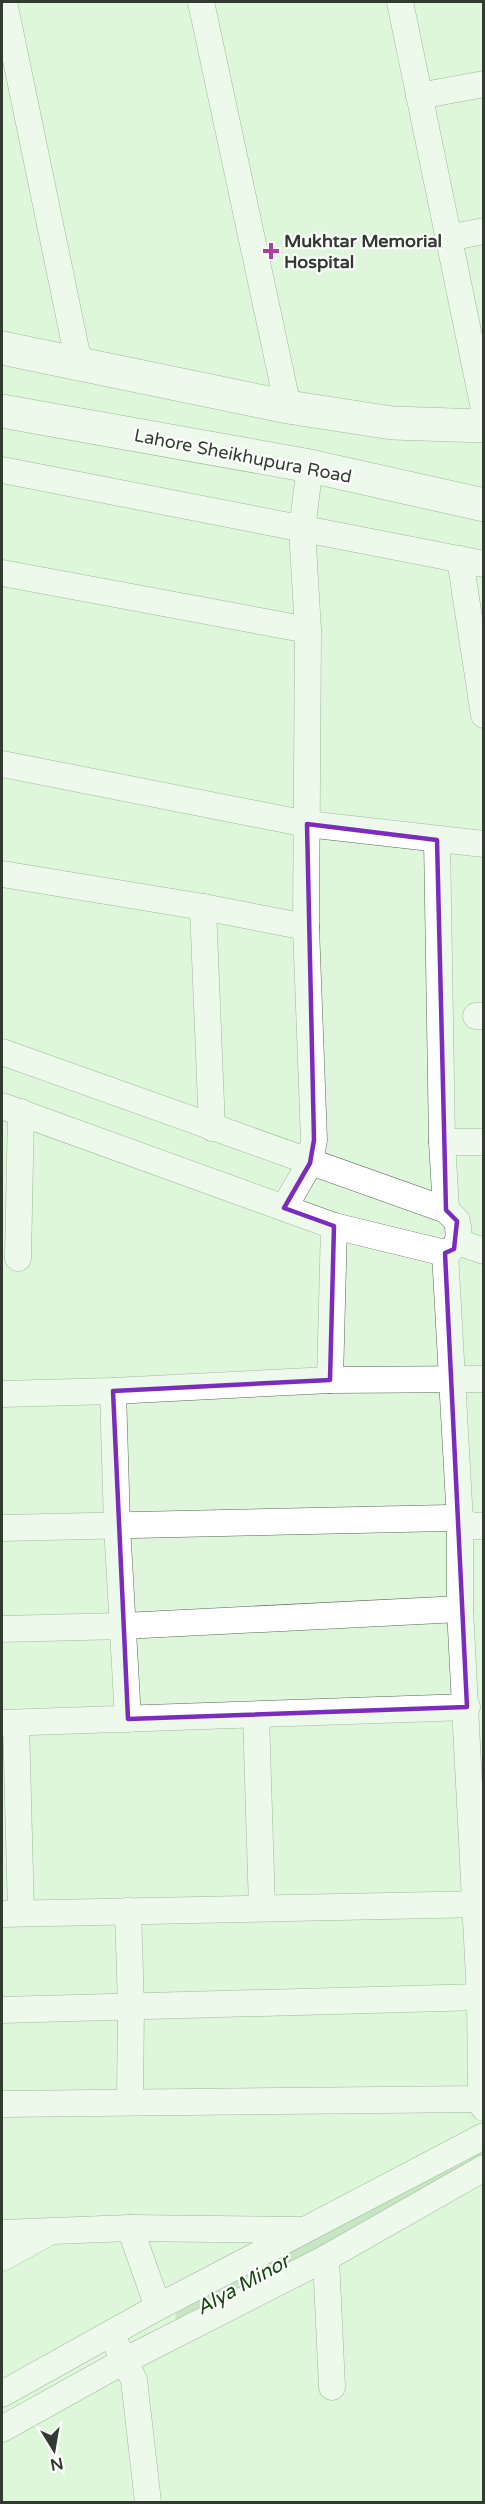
<svg xmlns="http://www.w3.org/2000/svg" width="485" height="2504" font-family="'Varela Round',sans-serif">
  <rect width="100%" height="100%" fill="#def6da"/>
  <g fill="none" stroke-linecap="round" stroke-linejoin="round">
    <path stroke="#abd2a6" stroke-width="21" d="M186,2316l298,-163"/>
    <g stroke="#556a52" stroke-width="27">
      <g id="minor">
        <path d="M4,2l75,362"/>
        <path d="M201,2l87,405"/>
        <path d="M400,2l84,407"/>
        <path d="M419,96l65,-12"/>
        <path d="M448,238l36,-7"/>
        <path d="M2,470l482,94"/>
        <path d="M460,559l24,156"/>
        <path d="M2,573l306,57"/>
        <path d="M2,764l305,60 177,20"/>
        <path d="M437,840l5,302 4,68"/>
        <path d="M2,874l201,33 103,20"/>
        <path d="M203,907l9,221"/>
        <path d="M476,1016h8"/>
        <path d="M2,1052l444,158 11,11c3,15 3,25 -12,32l-111,-27 -332,-120"/>
        <path d="M442,1142h42"/>
        <path d="M284,1208l26,-45 4,-23 -8,-213 2,-297 -6,-101 8,-63"/>
        <path d="M458,1242l26,9"/>
        <path d="M445,1253l15,268v88l20,388 1,102 3,9"/>
        <path d="M18,1258l3,-146"/>
        <path d="M330,1380l4,-154"/>
        <path d="M113,1391l4,134 11,194"/>
        <path d="M2,1394l111,-3 217,-11 154,-1"/>
        <path d="M2,1528l446,-10 26,8h10"/>
        <path d="M2,1629l121,-3 337,-17"/>
        <path d="M256,1715l6,193"/>
        <path d="M2,1723l465,-16"/>
        <path d="M16,1723l5,190"/>
        <path d="M128,1911l3,95 -1,95"/>
        <path d="M2,1914l482,-10"/>
        <path d="M2,2010l478,-13"/>
        <path d="M2,2104l479,-5"/>
        <path d="M130,2228l28,79"/>
        <path d="M2,2233l128,-5 171,2"/>
        <path d="M2,2258l44,-24"/>
        <path d="M326,2258l6,129"/>
        <path d="M117,2346l17,34 14,122"/>
        <path d="M2,2394l156,-87 326,-171"/>
        <path d="M2,2429l124,-69 200,-102 158,-90"/>
      </g>
    </g>
    <g stroke="#556a52" stroke-width="34">
      <g id="highway">
        <path d="M2,348l286,59 104,16 92,3"/>
        <path d="M2,411l308,55 174,39"/>
      </g>
    </g>
    <use href="#minor" stroke="#fff" stroke-width="26"/>
    <use href="#highway" stroke="#fff" stroke-width="33"/>
  </g>
  <path d="M0 0H485V2504H0ZM307,824l130,16 9,370 11,11 -3,28 -9,4 22,454 -339,12 -15,-328 217,-11 4,-154 -50,-18 26,-45 4,-23z" fill="#def6da" fill-opacity=".55" fill-rule="evenodd"/>
  <path fill="none" stroke="#7b2cbf" stroke-width="4.5" stroke-linejoin="round" d="M307,824l130,16 9,370 11,11 -3,28 -9,4 22,454 -339,12 -15,-328 217,-11 4,-154 -50,-18 26,-45 4,-23z"/>
  <path fill="#ae3f9d" stroke="#fff" stroke-width="2" d="M268 242h6v6h6v6h-6v6h-6v-6h-6v-6h6z"/>
  <g text-anchor="middle" dominant-baseline="central" stroke-width="4.5" stroke-linejoin="round" paint-order="stroke">
    <g font-size="18" font-weight="bold" fill="#313b30" stroke="#fff" text-anchor="start">
      <text x="284" y="241">Mukhtar Memorial<tspan x="284" dy="21">Hospital</tspan></text>
    </g>
    <g font-size="18" fill="#313b30" stroke="#fff">
      <text transform="translate(243 456) rotate(11)">Lahore Sheikhupura Road</text>
    </g>
    <g font-size="20" font-style="italic" fill="#14480e" stroke="#fff">
      <text transform="translate(243 2285) rotate(-29)">Alya Minor</text>
    </g>
  </g>
  <rect width="485" height="2504" fill="none" stroke="#313b30" stroke-width="6"/>
  <g transform="translate(54 2450) rotate(169)" stroke="#ffffff" stroke-width="4.5" paint-order="stroke">
  <path d="M0-4.5L10 22L0 15L-10 22Z" fill="#313b30"/>
  <text y="-9" font-size="16" font-weight="bold" text-anchor="middle" fill="#313b30">N</text>
  </g>
</svg>
